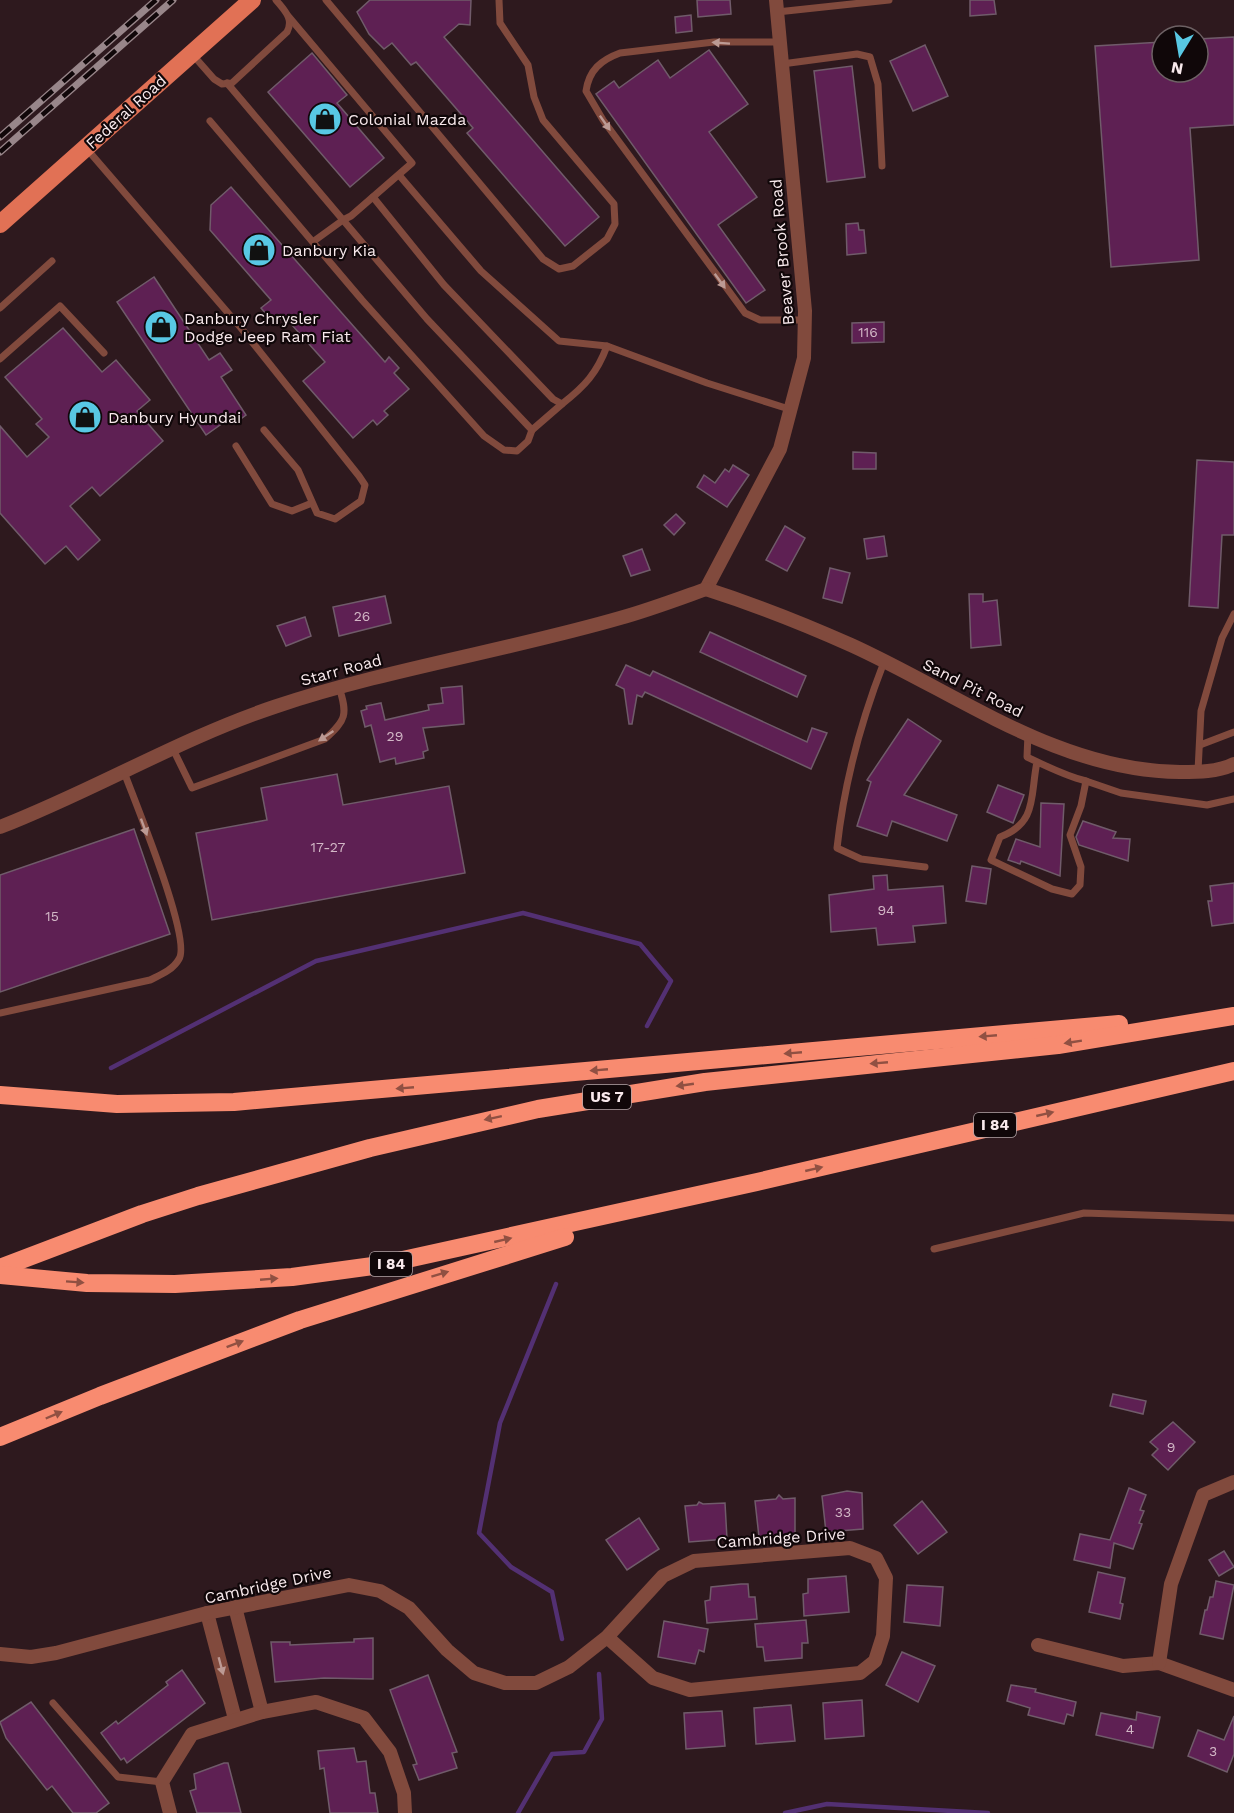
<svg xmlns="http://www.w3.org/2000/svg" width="1234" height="1813" font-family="'Work Sans',sans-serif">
  <rect width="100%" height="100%" fill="#2e191e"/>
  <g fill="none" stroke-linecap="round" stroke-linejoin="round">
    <g stroke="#533073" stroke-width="4.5">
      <path d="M111,1068l205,-107 207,-48 117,31 31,37 -24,45"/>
      <path d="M556,1284l-56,139 -21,110 32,34 41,25 10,47"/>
      <path d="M518,1813l34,-59 32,-2 18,-33 -3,-45"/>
      <path d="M785,1813l42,-9 161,9"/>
    </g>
  </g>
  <g fill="#5e2053" stroke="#705b6a" stroke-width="1.5">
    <path d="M370,0h101l-1,25 -11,-1 -15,13 155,180 -34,29 -98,-113 6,-5 -57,-66 -5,3 -19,-22 -8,6 -15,-15 -12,-22z"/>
    <path d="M697,0h33l1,14 -33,3z"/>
    <path d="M970,0h24l2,14 -26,2z"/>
    <path d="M691,15l1,16 -16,2 -1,-16z"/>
    <path d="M1234,37v88l-44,3 9,132 -88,7 -16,-221 67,-4v30h36v-33z"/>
    <path d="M925,45l23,51 -35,15 -23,-50z"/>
    <path d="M709,50l39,54 -39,28 48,65 -39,28 47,65 -19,13 -150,-209 18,-13 5,7 39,-28 12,18z"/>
    <path d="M312,53l35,42 -10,8 47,55 -34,29 -82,-95z"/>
    <path d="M852,66l13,111 -38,5 -13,-111z"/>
    <path d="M231,187l154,175 4,-5 10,11 -5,5 15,16 -25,22 4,4 -11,10 -4,-5 -20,18 -50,-57 22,-19 -41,-46 -9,8 -14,-16 10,-8 -61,-70 1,-25z"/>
    <path d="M858,223l1,7h5l2,23 -19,2 -1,-31z"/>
    <path d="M154,277l55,83 11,-7 12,17 -11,7 25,38 -12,9 -4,-6 -24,17 -89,-133z"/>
    <path d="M884,322v20l-32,1v-20z"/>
    <path d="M63,328l39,44 14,-12 34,40 -13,11 26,30 -63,55 -8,-9 -22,19 30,34 -22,20 -12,-14 -21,18 -45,-51v-87l27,31 22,-20 -13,-13 6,-5 -37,-42z"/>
    <path d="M853,452l23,1v16h-23z"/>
    <path d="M1197,460l37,2v73h-12l-4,73 -29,-2z"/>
    <path d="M733,465l16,10 -22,32 -30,-20 7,-12 11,8 10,-14 4,3z"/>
    <path d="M676,514l9,9 -11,12 -10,-10z"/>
    <path d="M785,526l20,12 -18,33 -21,-11z"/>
    <path d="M884,536l3,20 -20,3 -3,-20z"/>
    <path d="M642,549l8,21 -19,6 -8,-20z"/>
    <path d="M830,568l20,5 -8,30 -19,-5z"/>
    <path d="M969,594h14v8l14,-2 4,45 -30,3z"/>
    <path d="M385,596l6,27 -52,13 -6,-29z"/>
    <path d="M305,617l6,19 -25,10 -9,-20z"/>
    <path d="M710,632l96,44 -9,21 -97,-45z"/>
    <path d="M626,665l24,11 3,-5 154,71 5,-14 15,5 -16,36 -166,-77 -3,5 -5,-2 -5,29h-3l-5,-35 -8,-4z"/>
    <path d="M462,686l2,38 -41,4 5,22 -5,2 1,6 -28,6 -1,-6 -15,4 -9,-37 -6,2 -4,-16 6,-2 -1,-3 15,-3 4,17 44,-10 -1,-5 15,-2 -2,-15z"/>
    <path d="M908,719l33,22 -37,54 53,20 -10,26 -55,-20 -5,15 -30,-10 14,-44 -4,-2z"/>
    <path d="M337,774l6,31 106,-19 16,87 -253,47 -16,-87 71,-13 -6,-32z"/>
    <path d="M998,785l26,10 -11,28 -26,-11z"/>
    <path d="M1041,803l23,1 -4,72 -39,-15 -1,3 -12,-4 8,-21 24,8z"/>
    <path d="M1083,821l33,11 -3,6 17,1 -2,22 -49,-16 -3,-8z"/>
    <path d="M134,829l36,105 -170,58v-117z"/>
    <path d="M972,866l19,3 -5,35 -20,-3z"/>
    <path d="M887,875l1,15 55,-4 3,37 -33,3 2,16 -37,3 -2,-17 -45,4 -2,-37 45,-6 -1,-13z"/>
    <path d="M1234,883v40l-22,3 -4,-25h4l-2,-15z"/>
    <path d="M1113,1394l33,7 -3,13 -33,-8z"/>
    <path d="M1173,1422l22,20 -27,28 -16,-15 6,-6 -8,-7z"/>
    <path d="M1129,1488l17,7 -6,15 4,1 -5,12 3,1 -9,25 -19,-6 -4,25 -36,-8 6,-26 30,6z"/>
    <path d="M847,1491l15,2 1,36 -37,3 -4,-36z"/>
    <path d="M779,1495l4,4 12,-1v36l-36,3 -4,-36 21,-2z"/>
    <path d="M922,1501l25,31 -29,22 -24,-29z"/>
    <path d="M699,1502l4,2 22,-1 2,36 -38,3 -4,-36 12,-1z"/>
    <path d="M639,1518l20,31 -32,21 -21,-30z"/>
    <path d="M1224,1551l10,16 -15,9 -10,-16z"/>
    <path d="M1098,1572l27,6 -5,25 3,1 -3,15 -31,-7z"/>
    <path d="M846,1576l3,36 -45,4 -1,-22 5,-1v-14z"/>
    <path d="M1216,1581l18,4 -11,54 -23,-5 5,-24h2l3,-13h3z"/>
    <path d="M741,1584h7l1,13h6l2,22 -50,4 -2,-22 5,-1 1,-13z"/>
    <path d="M907,1585l36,2 -3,39 -36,-4z"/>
    <path d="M806,1620l2,23h-6v15l-37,3 -2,-14h-6l-2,-23z"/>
    <path d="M664,1621l44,8 -4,23 -5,-2 -4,14 -37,-7z"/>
    <path d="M373,1638v41l-49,-1 -49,4 -4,-40h19v3l64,-3v-3z"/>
    <path d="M902,1652l33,14 -17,36 -32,-17z"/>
    <path d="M182,1670l23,33 -78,60 -3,-5 -3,2 -20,-27 15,-12 2,3 50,-39 -2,-3z"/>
    <path d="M428,1675l29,77 -5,1 5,15 -38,12 -6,-15 4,-1 -27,-74z"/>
    <path d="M1011,1685l25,4 -1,3 41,10 -3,14 -6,-2 -3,10 -36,-9 2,-7 -23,-7z"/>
    <path d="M862,1700l2,36 -39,3 -2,-36z"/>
    <path d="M31,1702l78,101 -13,10h-23l-21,-27 -5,4 -41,-52 -6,-16z"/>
    <path d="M791,1705l4,36 -39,3 -2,-36z"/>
    <path d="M722,1711l3,35 -39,3 -2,-36z"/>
    <path d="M1137,1712l23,5 -7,31 -57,-13 5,-22 35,7z"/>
    <path d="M1234,1716v38l-7,18 -39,-16 10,-26 26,10z"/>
    <path d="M354,1748l3,14 9,-1 4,32h5l3,20h-48l-6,-45 -4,1 -2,-18z"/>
    <path d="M224,1763h4l13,50h-44l-7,-22 6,-2 -2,-15z"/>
  </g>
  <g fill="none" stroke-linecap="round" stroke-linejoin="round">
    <g stroke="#814a3d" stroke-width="7">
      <path d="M326,0l217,259 16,10 14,-3 34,-27 8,-15 -1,-20 -71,-84 -9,-23 -6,-32 -28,-42 -1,-23"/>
      <path d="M777,12l112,-12"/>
      <path d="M780,42h-66l-94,11c-19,7 -31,17 -34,38l17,29 142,193 15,7h45"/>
      <path d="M192,54l22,25 8,5 10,-1 55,-51c7,-13 -2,-21 -11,-32"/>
      <path d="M782,64l75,-10 13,3 8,27 4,82"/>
      <path d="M227,83l116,137 8,-4 61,-53 -123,-146"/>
      <path d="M210,121l152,179 122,136 20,14 13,1 11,-10 4,-11"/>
      <path d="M86,148l155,180 118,148 6,9 -4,16 -26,18 -18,-6 -19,-43 -34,-40"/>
      <path d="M399,175l82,96 78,70 48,5 100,37 85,27"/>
      <path d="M373,197l71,88 109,114 9,5c23,-18 35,-31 45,-58"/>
      <path d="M314,241l29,-21 84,99 105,111 30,-26"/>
      <path d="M0,308l52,-47"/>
      <path d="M0,359l60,-53 44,47"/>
      <path d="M236,446l36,58 20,7 20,-8"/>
      <path d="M884,662c-23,59 -40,122 -47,186l24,11 64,8"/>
      <path d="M1028,734l-1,23c19,9 38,19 59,24l-5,25 -11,29 11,32 -1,18 -8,9 -20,-5 -61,-29 9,-23c38,-14 30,-42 37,-75"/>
      <path d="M1200,745l34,-13"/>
      <path d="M172,747l20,41 133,-49c21,-19 23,-24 14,-52"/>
      <path d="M1198,771l3,-60 21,-73 12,-24"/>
      <path d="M1086,781l35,12 86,12 27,-6"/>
      <path d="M0,1013l150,-33c10,-5 23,-10 29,-21 13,-20 -44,-157 -55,-187"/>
      <path d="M934,1249l150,-36 150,5"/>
      <path d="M53,1703l65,74 44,5"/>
    </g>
    <g stroke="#814a3d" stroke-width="14">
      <path d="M706,589l74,-140 24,-91 1,-47 -29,-311"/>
      <path d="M706,589c50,16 98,35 145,56 108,49 207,126 329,127 17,0 39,0 54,-8"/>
      <path d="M0,827c93,-36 179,-88 274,-120 113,-38 232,-56 346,-89 29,-8 58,-19 86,-29"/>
      <path d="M235,1607l27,105"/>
      <path d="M207,1613l28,106"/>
      <path d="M1038,1645l85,21 36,-3 75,27"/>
      <path d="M0,1654l31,3 25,-4 151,-40 142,-28 31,6 29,17 38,42 27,23 31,10h31l33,-16 38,-30 56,-61 31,-15 156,-13 26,10 10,20 -3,58 -8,25 -15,12 -170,17 -37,-12 -46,-41"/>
      <path d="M1159,1663l12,-79 32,-89 31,-13"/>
      <path d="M170,1813l-8,-31 30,-48 70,-22 54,-10 48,16 26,34 14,41 1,20"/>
    </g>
    <path stroke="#e17155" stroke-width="18" d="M0,224l252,-224"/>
    <g stroke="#f88b70" stroke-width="18">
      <path d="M0,1095l117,9 117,-2 885,-78"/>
      <path d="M0,1268l142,-54 56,-18 172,-48 168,-39 167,-27 353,-37 176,-29"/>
      <path d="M0,1275l87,8 88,1 117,-7 88,-12 377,-83 477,-111"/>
      <path d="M0,1437l100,-41 200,-76 265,-83"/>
    </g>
    <g stroke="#98868a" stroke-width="7">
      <g id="rail">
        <path d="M0,137l156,-137"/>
        <path d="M0,152l173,-152"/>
      </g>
    </g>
    <use href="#rail" stroke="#100709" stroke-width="4.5" stroke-dasharray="14" stroke-linecap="butt"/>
  </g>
  <defs><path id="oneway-solid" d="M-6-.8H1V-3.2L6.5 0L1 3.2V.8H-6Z" transform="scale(1.5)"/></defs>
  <g fill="#bc9a94">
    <use href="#oneway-solid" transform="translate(721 43) rotate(-176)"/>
    <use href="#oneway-solid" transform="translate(605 123) rotate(55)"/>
    <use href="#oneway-solid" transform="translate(720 281) rotate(54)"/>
    <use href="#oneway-solid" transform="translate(326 736) rotate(146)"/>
    <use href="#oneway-solid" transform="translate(144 827) rotate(70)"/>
    <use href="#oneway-solid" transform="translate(221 1666) rotate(75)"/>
  </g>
  <g fill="#905042">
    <use href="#oneway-solid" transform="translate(988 1036) rotate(175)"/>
    <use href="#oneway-solid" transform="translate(1073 1042) rotate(171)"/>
    <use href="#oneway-solid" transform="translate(793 1053) rotate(175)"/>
    <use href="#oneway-solid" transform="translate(879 1063) rotate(175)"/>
    <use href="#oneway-solid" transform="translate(599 1070) rotate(175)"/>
    <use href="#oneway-solid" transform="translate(685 1085) rotate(172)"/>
    <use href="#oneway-solid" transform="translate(405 1088) rotate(175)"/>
    <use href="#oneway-solid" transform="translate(1045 1114) rotate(-13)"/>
    <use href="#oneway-solid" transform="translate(493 1118) rotate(168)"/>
    <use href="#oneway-solid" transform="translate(814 1169) rotate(-13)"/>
    <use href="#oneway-solid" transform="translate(503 1240) rotate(-13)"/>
    <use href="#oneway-solid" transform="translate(440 1274) rotate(-17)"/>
    <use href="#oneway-solid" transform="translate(269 1279) rotate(-5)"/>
    <use href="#oneway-solid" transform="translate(75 1282) rotate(4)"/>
    <use href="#oneway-solid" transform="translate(235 1344) rotate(-21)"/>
    <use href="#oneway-solid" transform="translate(54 1415) rotate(-23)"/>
  </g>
  <defs>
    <g id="shop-disc" transform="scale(1.725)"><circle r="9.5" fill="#58c8e4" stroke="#100709"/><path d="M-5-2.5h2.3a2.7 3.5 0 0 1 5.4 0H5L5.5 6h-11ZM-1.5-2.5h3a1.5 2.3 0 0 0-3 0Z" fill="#111"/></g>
  </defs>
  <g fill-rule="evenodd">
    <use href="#shop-disc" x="325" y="119"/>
    <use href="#shop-disc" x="259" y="250"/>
    <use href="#shop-disc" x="161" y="327"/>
    <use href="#shop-disc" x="85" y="417"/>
  </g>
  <g text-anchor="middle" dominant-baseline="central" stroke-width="4.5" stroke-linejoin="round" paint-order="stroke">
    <g font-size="14" fill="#d2b7c6">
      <text x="868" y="332">116</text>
      <text x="362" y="616">26</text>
      <text x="395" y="736">29</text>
      <text x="328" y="847">17-27</text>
      <text x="886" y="910">94</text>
      <text x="52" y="916">15</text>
      <text x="1171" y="1447">9</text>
      <text x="843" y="1512">33</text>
      <text x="1130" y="1729">4</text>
      <text x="1213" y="1751">3</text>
    </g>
    <g fill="#100709" stroke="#b2a5a8" stroke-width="1.5">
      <rect x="583" y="1085" width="48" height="24" rx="4.5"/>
      <rect x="974" y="1113" width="42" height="24" rx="4.5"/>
      <rect x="370" y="1252" width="42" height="24" rx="4.5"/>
    </g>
    <g font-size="15" font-weight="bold" fill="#f8e9ec">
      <text x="607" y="1097">US 7</text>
      <text x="995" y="1125">I 84</text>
      <text x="391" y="1264">I 84</text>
    </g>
    <g font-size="16" fill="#f8e9ec" stroke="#100709">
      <text transform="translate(126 112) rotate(-42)">Federal Road</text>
      <text transform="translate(782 252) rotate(-95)">Beaver Brook Road</text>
      <text transform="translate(341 670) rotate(-15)">Starr Road</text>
      <text transform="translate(973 688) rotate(27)">Sand Pit Road</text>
      <text transform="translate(781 1538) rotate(-4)">Cambridge Drive</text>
      <text transform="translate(268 1585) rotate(-12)">Cambridge Drive</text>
    </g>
    <g font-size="16" fill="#f8e9ec" stroke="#100709" text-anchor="start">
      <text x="348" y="119">Colonial Mazda</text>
      <text x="282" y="250">Danbury Kia</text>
      <text x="184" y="318">Danbury Chrysler<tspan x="184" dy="18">Dodge Jeep Ram Fiat</tspan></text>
      <text x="108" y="417">Danbury Hyundai</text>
    </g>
  </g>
  <g transform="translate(1180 54) rotate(191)"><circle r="28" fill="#100709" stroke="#6d6164" stroke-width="1.5"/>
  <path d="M0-4.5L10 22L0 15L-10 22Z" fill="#58c8e4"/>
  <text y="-9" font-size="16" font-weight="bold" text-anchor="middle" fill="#f8e9ec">N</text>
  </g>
</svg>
